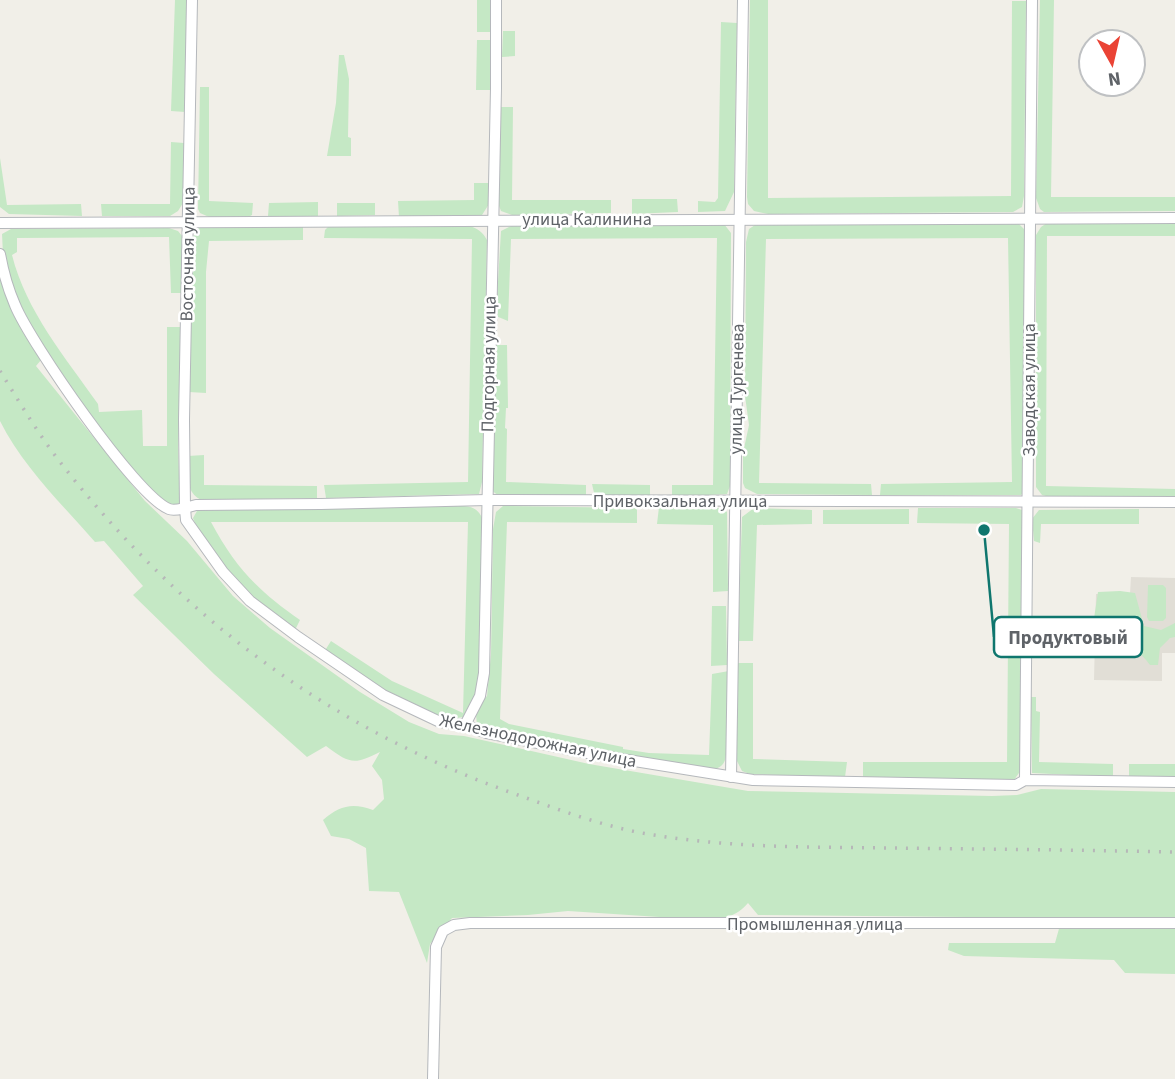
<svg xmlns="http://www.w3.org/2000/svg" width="1175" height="1079" font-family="'Source Sans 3',sans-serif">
  <rect width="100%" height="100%" fill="#f1efe8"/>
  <path fill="#e1ded6" d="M1131,577l44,1v75h-13v28l-68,-1 2,-86h34z"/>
  <g fill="#c5e8c5">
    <path d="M175,0h12l-2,112 -14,-1z"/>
    <rect x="477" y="0" width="14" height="32"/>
    <path d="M750,0h18v198l243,-2 1,-195h14l-2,195 -2,11 -9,5 -245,2 -14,-3 -6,-7 -1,-7z"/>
    <path d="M1040,0h14l-3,197h124v14l-131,1 -4,-3 -4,-11z"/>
    <path d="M721,22l16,1 -3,169 -9,19 -27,1v-11l17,1 3,-4z"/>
    <path d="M503,31h12v25l-13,1z"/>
    <path d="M477,40h15v50h-16z"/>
    <path d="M339,55h5l5,24 -1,58 3,1v18h-24l9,-53z"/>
    <path d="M200,87h9v114l44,2 -1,12 -4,2h-39l-9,-4 -2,-4z"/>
    <path d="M500,107h13l-1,93h99v13l-99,2 -11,-4 -3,-8z"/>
    <path d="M171,142l13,1 -1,60 -5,8 -8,5h-68l-1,-12h69z"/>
    <path d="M0,158l7,47 74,-1 1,12 -73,-2 -9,-7z"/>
    <path d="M474,183h15v21l-7,11 -83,2 -1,-16 76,-1z"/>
    <path d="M632,199h45l1,13 -46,2z"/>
    <path d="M318,202v14h-50l1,-13z"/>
    <path d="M337,203h38v12l-38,1z"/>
    <path d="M1017,222l7,7 1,9 -2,255 -2,2h-141l1,-11 131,-2 -4,-244 -242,1 -7,244 112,1 1,11 -115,-1 -12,-6 -2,-5v-30l6,-28 -4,-29 1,-154 3,-13 9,-6z"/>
    <path d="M1047,223h128v13h-128l-1,250 129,3v7h-129l-4,-1 -6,-8v-252l5,-8z"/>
    <path d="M449,224c15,1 30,0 38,16l-5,242 -3,12 -153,4 -2,-13 144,-3 4,-243 -148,-1 1,-8 4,-4z"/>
    <path d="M586,224h138l7,9 -1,253 -3,8 -55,3v-12h41l4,-247 -206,1 -3,82 -12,-5 5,-85 10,-5z"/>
    <path d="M202,226l101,1v13l-94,1 -3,31v121l-17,-1 5,-161z"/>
    <path d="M169,228l9,3 4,5v57h-11l-2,-56 -152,1v14l-5,3c14,56 53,102 86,149l1,8 43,-2 1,36h24v-119h15l-4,120 2,56 -9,3 -25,-19 -23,-28 -54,-72 -49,-79 -17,-54 -1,-20 9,-5z"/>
    <path d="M0,272l41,88 -5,6 109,135 42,40 46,55 37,32 90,64 49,30 30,12 25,2 125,28 159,27 244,5 25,-1 24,-6 134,3v182l-50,-1 -11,-13 -150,-4 -16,-6 1,-7h106l7,-25 -304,-3 -10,-12c-12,14 -25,16 -43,17l-137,-9 -40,4 -76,3 -22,26 -3,19 -28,-71 -30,-1 -3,-43 -17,-9 -18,-3 -8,-16c16,-14 29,-18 50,-10l11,-11 -2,-19 -10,-14 8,-14c-26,13 -30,12 -54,-6l-19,11 -93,-83 -81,-79 10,-9 -39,-45 -9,1c-33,-38 -72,-75 -95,-121z"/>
    <path d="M495,345h12l1,63h-2l-1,20 2,1 -1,53 80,3v12l-87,-1 -8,-6z"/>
    <path d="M204,455v30l113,1v12l-116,2c-17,-9 -13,-27 -13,-44z"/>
    <path d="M592,484l58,1v12h-55z"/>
    <path d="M464,506c12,1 16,6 20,16l-5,166 -16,29 -17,3 -61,-28 -61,-40 7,-11 61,40 71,32 5,-191h-257c24,45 47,69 89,98l-6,12 -51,-43 -44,-56 -6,-15 4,-7 5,-3z"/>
    <path d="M503,506l134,2v15l-130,-1 -7,197 9,5 114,23v2l26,4 60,2 3,-81 17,-3 -3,84c-1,11 -7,13 -16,16l-222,-42 -11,-4 -1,-10 4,-12 7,-7 4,-42 2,-125 3,-17z"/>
    <path d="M659,507l62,1 6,4 1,79 -15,1v-67l-56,-1z"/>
    <path d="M754,508l58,2v14l-55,1 -4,116h-15l4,-124z"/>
    <path d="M918,508h98l6,2 -1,260 -7,10 -151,-3v-15h144l2,-238 -92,-1z"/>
    <path d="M909,509v15h-86v-14z"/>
    <path d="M1139,509v15h-98l-1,19 -6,-2 -2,-22 7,-9z"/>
    <path d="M1148,585h15l3,3v30l-3,3h-14l-2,-4z"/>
    <path d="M1120,591l15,2 9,33 17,4 14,-7v14l-5,1 -10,10 -2,17h-8c-10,-14 -22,-21 -41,-18l-8,-6 2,-5 -10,-11 5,-33z"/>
    <path d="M712,606h14l1,59 -16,1z"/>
    <path d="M737,663h16v96l94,3 -2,15 -95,-3 -8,-3 -6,-12z"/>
    <path d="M1031,697h5v14l4,1 -1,50 74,2v13l-81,-4z"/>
    <path d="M1129,764h46v13l-46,-1z"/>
  </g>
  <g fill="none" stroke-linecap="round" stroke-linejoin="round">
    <g stroke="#b5b8bc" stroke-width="12">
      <g id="minor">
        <path d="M192,0l-8,420 1,88 11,-3 125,-1 166,-4 688,2"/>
        <path d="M0,223l1175,-5"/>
        <path d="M0,254c3,17 8,35 15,51 15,37 121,191 154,204 5,2 11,0 16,-1l1,12 37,52 27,29 48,36 85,58 57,27 25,3 22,8 116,23 150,24 263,5 9,-5 150,2"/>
        <path d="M465,725l15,-29 4,-23 12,-585v-88"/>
        <path d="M731,777l12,-777"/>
        <path d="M1025,780l7,-780"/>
        <path d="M433,1079l3,-132 7,-16 11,-6 16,-2h705"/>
      </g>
    </g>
    <use href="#minor" stroke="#fff" stroke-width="10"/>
    <path stroke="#b6b7b8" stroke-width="3.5" stroke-dasharray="2 9" stroke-linecap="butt" d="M0,371c20,32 40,66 64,96 120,153 269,263 454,328 44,16 90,33 136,40 79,13 158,12 237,13 94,1 189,2 284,4"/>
  </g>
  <g text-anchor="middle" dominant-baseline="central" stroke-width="5" stroke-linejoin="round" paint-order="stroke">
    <g font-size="18" fill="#5f6368" stroke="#fff">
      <text x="587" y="219">улица Калинина</text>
      <text transform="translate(188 254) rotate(-89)">Восточная улица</text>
      <text transform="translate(489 364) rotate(-89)">Подгорная улица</text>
      <text transform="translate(737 389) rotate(-89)">улица Тургенева</text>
      <text transform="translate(1029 390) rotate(-90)">Заводская улица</text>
      <text x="680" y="501">Привокзальная улица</text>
      <text transform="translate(538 741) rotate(12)">Железнодорожная улица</text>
      <text x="815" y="924">Промышленная улица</text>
    </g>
  </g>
  <path fill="none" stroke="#0f766e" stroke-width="2.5" d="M984 530L994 637"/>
  <circle fill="#0f766e" stroke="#fff" stroke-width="2.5" cx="984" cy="530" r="7"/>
  <rect fill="#fff" stroke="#0f766e" stroke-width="2.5" x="994" y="617" width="148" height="40" rx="7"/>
  <g font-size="19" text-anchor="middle" font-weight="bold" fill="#5f6368">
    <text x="1068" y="644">Продуктовый</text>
  </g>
  <g transform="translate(1112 63) rotate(172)"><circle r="33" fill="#ffffff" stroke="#bfc1c3" stroke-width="2"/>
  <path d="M0-5L12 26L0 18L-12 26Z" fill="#ea4335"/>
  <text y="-10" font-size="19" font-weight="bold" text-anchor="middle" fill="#5f6368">N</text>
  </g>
</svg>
